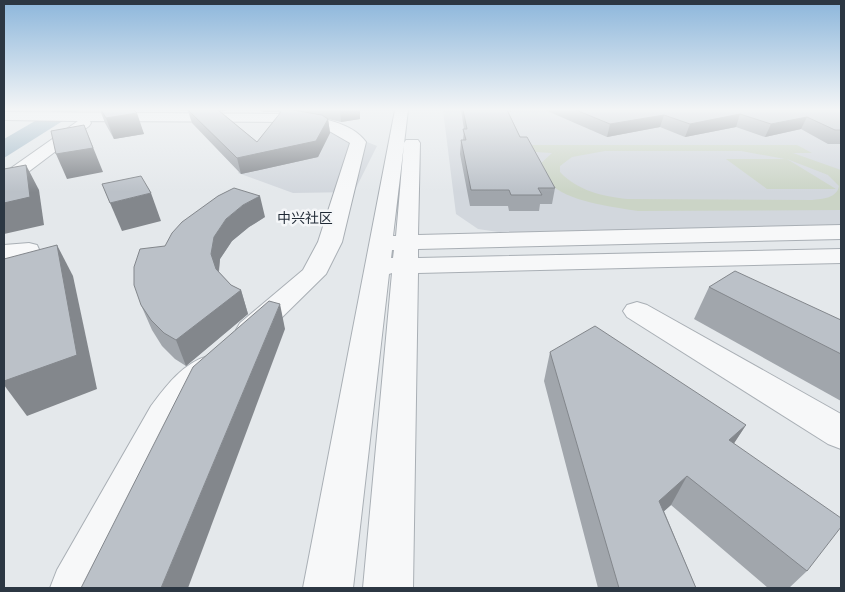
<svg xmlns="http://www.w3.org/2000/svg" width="845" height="592" font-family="'Fira Sans','Noto Sans SC',sans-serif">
  <rect width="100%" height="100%" fill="#e4e8eb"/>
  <g fill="#d2d7dd">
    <path d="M443,110h398v117l-323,8 -40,-6 -22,-15z"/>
    <path d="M276,123h44l57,23 -23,46 -61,1 -55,-20z"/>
  </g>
  <path fill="#cbd4c6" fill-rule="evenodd" d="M530,145h267l15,8h-19l48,17v40l-203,1c-25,-4 -71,-9 -90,-29 -4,-4 -7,-11 -10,-16l14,-13 -17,-1zM605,151h136l44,8h-59l41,30h69l-49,-30 41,16 11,11c-2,12 -16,13 -27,14l-185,-1c-25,-3 -49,-8 -67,-27v-6l12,-9z"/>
  <path fill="#a2b9c8" d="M54,110h26l-76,48v-19z"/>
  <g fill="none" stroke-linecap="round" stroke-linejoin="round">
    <g stroke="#a9afb5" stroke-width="2">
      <g id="minor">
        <path d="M395,110h13l-15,126h3l8,-93 2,-3h12l2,3 -2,92 423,-10v14l-423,10v9l423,-9v14l-423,10 -5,315h-50l29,-315 -3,1 -36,314h-50zM392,250h2l-1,8h-2z"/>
        <path d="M4,112l291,2c23,3 57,8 71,28l-24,100 -16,32 -64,63 -11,3 -11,-3 -4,-7 4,-7 63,-53 15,-28 32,-99 -26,-15 -29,-6 -205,-1 1,2 -2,3 -78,59 -7,2v-14l74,-52 -74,-1z"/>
        <path d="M29,243l8,2 5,11 -29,30 -9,2v-22l9,-7h-9v-14z"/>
        <path d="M637,302l10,3 194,109v35l-13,-5 -201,-127 -4,-6 4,-6z"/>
        <path d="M208,356l12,4 4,8 -4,8 -28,26 -13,22 -78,164h-51l7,-18 94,-164c15,-20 32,-43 57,-50z"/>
      </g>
    </g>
    <use href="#minor" fill="#f7f8f9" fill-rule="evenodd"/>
  </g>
  <g fill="#a1a6ac">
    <path d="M100,110h34l10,24 -30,5 -9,-16z"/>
    <path d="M178,110h52l-10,1 37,31 22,-27v-3h-16l-3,-2h100v9l-19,3 -13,-3 2,14 -12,24 -77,17 -49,-51 -4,-12h-8z"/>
    <path d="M461,110h50v2l-3,-1 12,26 35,51 -3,16h-12l-1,7h-30l-1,-5h-38l-10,-52 1,-14h2l1,-11z"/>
    <path d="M545,110h296v34h-13l-27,-15 -36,8 -29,-10 -51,10 -25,-10 -53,10z"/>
    <path d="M265,217l-16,10 -17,14 -12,18 -1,13 12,13 10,5 7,24 -62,52 -11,-7 -13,-13 -10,-16 -11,-25 24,-59z"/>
    <path d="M709,287l132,33v81l-147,-82z"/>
    <path d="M550,352l196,73 -12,18 73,128 -18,17h-21l-97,-83 -7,6 32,77h-98l-54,-207z"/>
  </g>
  <g fill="#83878c">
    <path d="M217,110h13l-13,2z"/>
    <path d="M340,110h20v9l-19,3z"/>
    <path d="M137,113l7,21 -30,5 -8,-21z"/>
    <path d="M740,114l-4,13 -51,10 5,-13z"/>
    <path d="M664,115l-4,12 -53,10 3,-13z"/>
    <path d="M807,117l-6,12 -36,8 6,-13z"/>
    <path d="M328,119l2,14 -12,24 -77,17 -4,-16z"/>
    <path d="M84,125l19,47 -36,7 -11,-25z"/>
    <path d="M26,165l13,25 5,35 -40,9v-31z"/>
    <path d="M151,193l10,28 -39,10 -12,-28z"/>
    <path d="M260,196l5,21 -16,10 -17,14 -12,18 -2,18 -7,-23 3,-17 12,-18 17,-14z"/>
    <path d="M57,245l16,31 24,113 -70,27 -23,-31v-4z"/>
    <path d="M241,290l7,24 -62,52 -10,-26z"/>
    <path d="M280,304l5,25 -97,259h-27z"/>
    <path d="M746,425l-19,29 2,-14z"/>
    <path d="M687,476l-16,29 -27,24 15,-28z"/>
  </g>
  <g fill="#bbc1c8" stroke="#83878c">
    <path d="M101,110h33l3,3 -31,5z"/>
    <path d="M188,110h30l39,32 24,-30 -3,-2h15l29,5 6,4 -12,22 -79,17z"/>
    <path d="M463,110h44l13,27h7l28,51h-17l4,7h-31l-2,-5h-38l-10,-50h5l-3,-11h4z"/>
    <path d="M576,110h265v20h-6l-28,-13 -36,7 -31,-10 -50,10 -26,-9 -54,9z"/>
    <path d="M84,125l9,23 -37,6 -5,-23z"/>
    <path d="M26,165l4,32 -26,6v-34z"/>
    <path d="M141,176l10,17 -41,10 -8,-19z"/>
    <path d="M234,188l26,8 -17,9 -17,14 -12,18 -3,17 5,15 15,16 10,5 -65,50 -12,-7 -13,-13 -10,-15 -7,-20v-18l6,-18 25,-3 7,-13 10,-11 36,-26z"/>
    <path d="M57,245l20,110 -73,26v-122z"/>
    <path d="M735,271l106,49v34l-132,-67z"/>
    <path d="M269,301l11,3 -119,284h-80l112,-221z"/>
    <path d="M595,326l151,99 -17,15 112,78v9l-34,44 -120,-95 -28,25 37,87h-77l-69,-236z"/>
  </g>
  <linearGradient id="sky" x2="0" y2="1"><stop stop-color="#8cb6db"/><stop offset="0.57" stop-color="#f3f5f6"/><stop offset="1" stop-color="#f3f5f6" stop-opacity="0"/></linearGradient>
  <rect width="845" height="192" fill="url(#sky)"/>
  <g text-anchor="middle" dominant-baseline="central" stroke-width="5" stroke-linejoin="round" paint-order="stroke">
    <g font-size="14" fill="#1e2834" stroke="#f4f6f8">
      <text x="305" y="218">中兴社区</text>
    </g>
  </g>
  <rect width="845" height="592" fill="none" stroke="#2c3743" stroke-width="10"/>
</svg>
